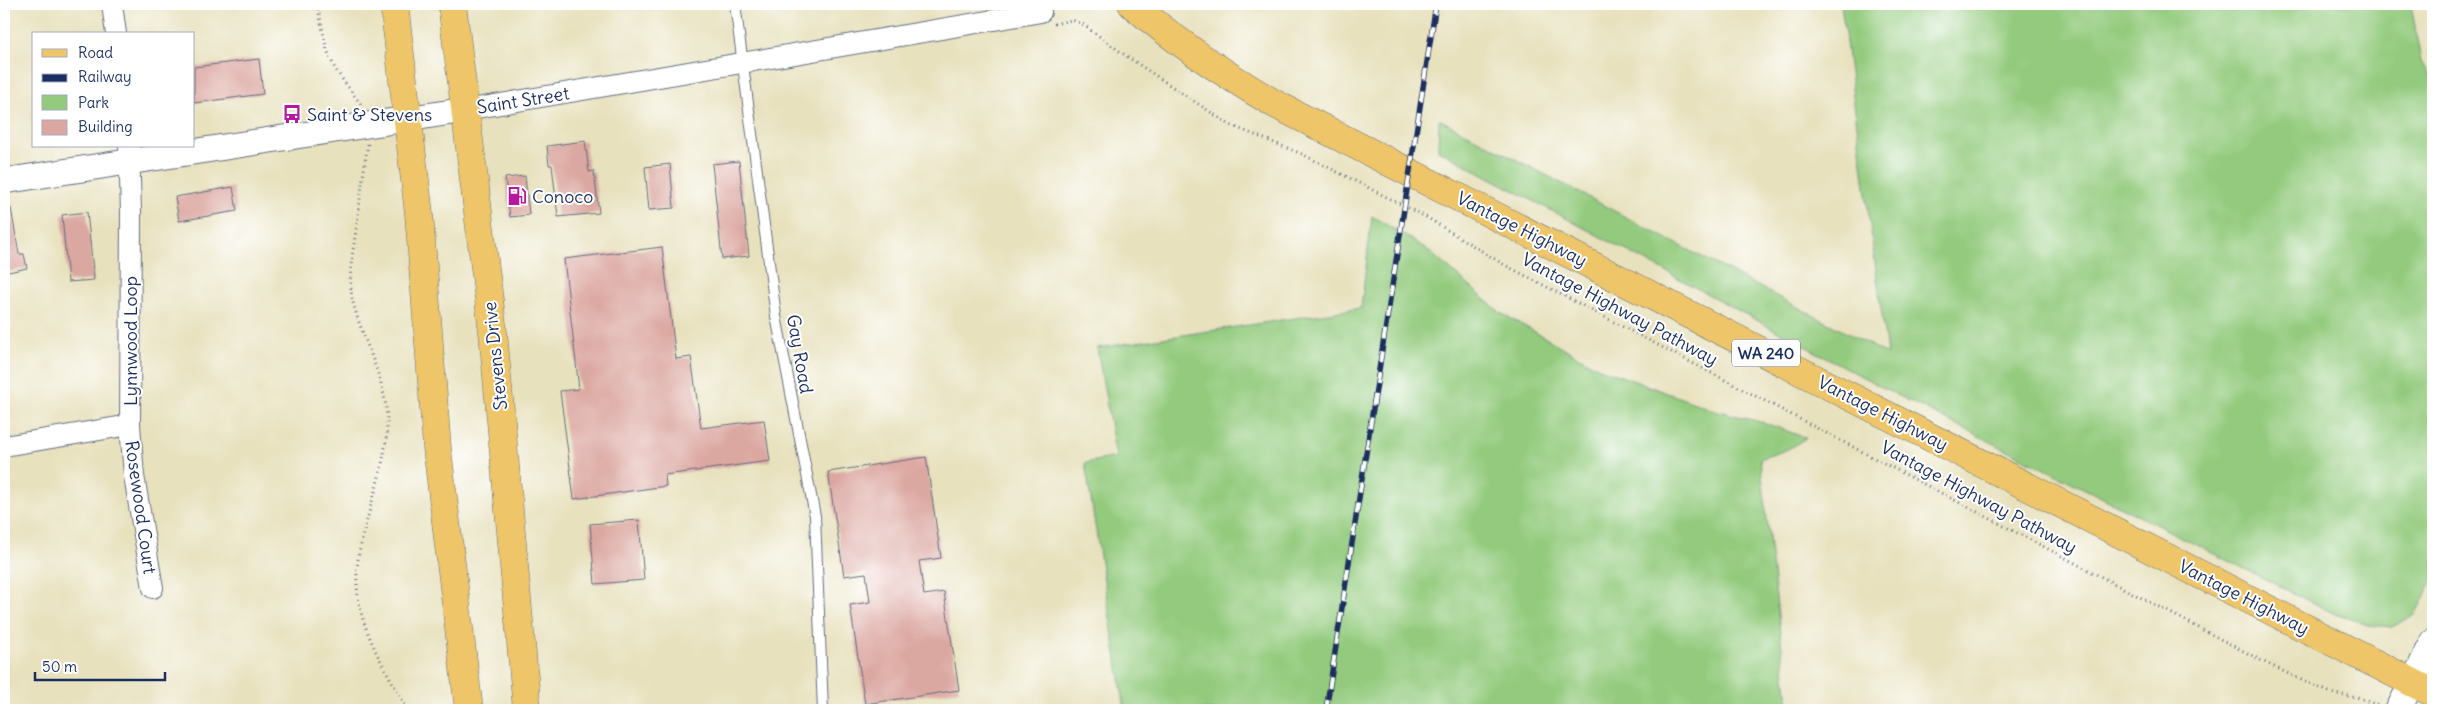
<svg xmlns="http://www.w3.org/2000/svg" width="2437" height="714" font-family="Delius,sans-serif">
  <rect width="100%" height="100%" fill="#fff"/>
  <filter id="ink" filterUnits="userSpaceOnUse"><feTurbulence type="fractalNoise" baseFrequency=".02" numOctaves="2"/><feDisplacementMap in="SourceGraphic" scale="10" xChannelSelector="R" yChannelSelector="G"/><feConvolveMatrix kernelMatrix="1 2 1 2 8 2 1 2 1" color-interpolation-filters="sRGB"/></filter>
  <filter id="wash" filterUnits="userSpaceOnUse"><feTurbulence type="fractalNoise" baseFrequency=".0096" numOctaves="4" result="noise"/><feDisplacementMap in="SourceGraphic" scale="20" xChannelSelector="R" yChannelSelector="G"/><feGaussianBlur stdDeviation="1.12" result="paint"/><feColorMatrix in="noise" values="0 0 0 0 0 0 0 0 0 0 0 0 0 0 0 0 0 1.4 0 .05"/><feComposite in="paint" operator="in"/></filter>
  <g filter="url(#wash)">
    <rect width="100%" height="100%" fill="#e7e1bd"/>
    <g fill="#93ca7d" stroke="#577c6e">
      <path d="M1841,4h570l10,58 12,19v499l-18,35 -23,12 -24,-2 -33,-11 -444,-222 -453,-242 1,-31 448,235z"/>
      <path d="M1372,216l53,32 76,65 98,55 112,41 57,15 38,14 -18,11 -28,10 29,251h-664l-40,-247 31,-6 -19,-109 264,-40z"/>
    </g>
    <g id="blocks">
      <g fill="#dba7a1">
        <path d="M259,59l4,35 -69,9v-36z"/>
        <path d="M585,141l4,31 5,-1 5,42 -41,4 -6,-52h-3l-2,-19z"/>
        <path d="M739,161l10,95 -27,3 -10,-95z"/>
        <path d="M670,164l4,44 -25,2 -4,-43z"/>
        <path d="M525,176l4,39 -19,2 -5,-39z"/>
        <path d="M233,187l4,24 -58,10 -4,-24z"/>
        <path d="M11,208l8,46h5l3,14 -23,5v-64z"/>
        <path d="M87,212l7,68 -26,2 -6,-67z"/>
        <path d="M662,247l14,112 15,-2 10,71 63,-8 6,41 -105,14 1,11 -92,13 -14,-108 19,-2 -15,-130z"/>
        <path d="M926,457l15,101 -22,3 5,34 20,-3 15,98 -94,14 -15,-99 20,-3 -4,-29 -22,3 -16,-104z"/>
        <path d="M639,520l5,60 -49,4 -5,-60z"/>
      </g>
    </g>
  </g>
  <g filter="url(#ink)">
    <use href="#blocks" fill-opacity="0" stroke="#626d7f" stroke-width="1"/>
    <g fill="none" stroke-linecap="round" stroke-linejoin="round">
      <g stroke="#626d7f" stroke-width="12">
        <path id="service" d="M735,4l41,312 39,200 8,194"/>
      </g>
      <g stroke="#626d7f" stroke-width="22">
        <g id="minor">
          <path d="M112,4l4,30"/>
          <path d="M465,110l576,-98"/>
          <path d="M129,146l2,66 -1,213 4,51 19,112"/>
          <path d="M4,446l126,-21"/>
        </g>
      </g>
      <g stroke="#626d7f" stroke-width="27">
        <g id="tertiary">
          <path d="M4,181l461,-71"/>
          <path d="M2398,710l35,-68"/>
        </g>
      </g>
      <g stroke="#626d7f" stroke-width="29">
        <g id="primary">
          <path d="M394,4l25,210 18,234 32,262"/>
          <path d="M452,4l41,328 34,378"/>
          <path d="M1132,4c45,39 92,70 143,100l1158,589"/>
        </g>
      </g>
      <g stroke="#626d7f" stroke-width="3" stroke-dasharray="1 4" stroke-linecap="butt">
        <path d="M317,4l10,46 8,19 27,37"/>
        <path d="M1054,24l18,-4 9,3 48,35 101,67 72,29 124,63 77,47 765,400 44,21 22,9 23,3 22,9"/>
        <path d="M368,144c-5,29 -8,58 -12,87 -4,26 -9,49 -2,75 10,38 31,71 33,112 1,43 -17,84 -26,126 -16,67 17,111 47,166"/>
      </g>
      <use href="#service" stroke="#fff" stroke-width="10"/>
      <use href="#minor" stroke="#fff" stroke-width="20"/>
      <use href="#tertiary" stroke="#fff" stroke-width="25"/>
      <use href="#primary" stroke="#eec569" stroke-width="28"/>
      <g stroke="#1b2f5e" stroke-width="5.5">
        <path id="rail" d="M1326,710l110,-706"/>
      </g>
      <use href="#rail" stroke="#fff" stroke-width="4" stroke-dasharray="11" stroke-linecap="butt"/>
    </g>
  </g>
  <defs>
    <g id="bus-bare" transform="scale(1.5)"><path d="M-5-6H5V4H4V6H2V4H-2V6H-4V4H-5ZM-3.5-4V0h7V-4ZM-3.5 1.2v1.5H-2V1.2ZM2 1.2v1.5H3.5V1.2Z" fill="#b5179e" stroke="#fff" stroke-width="2.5" paint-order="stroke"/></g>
    <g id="fuel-bare" transform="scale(1.5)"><path d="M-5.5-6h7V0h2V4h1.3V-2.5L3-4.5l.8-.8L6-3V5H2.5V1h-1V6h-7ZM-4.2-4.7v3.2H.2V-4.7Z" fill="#b5179e" stroke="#fff" stroke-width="2.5" paint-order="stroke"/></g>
  </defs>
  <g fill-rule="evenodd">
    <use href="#bus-bare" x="292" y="114"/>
    <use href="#fuel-bare" x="517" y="196"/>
  </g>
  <g text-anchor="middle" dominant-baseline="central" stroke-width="4" stroke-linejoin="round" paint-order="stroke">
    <rect fill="#fff" stroke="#5f6d8e" stroke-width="1" x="1732" y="339.5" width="68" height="27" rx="4"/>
    <g font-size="16" font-weight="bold" fill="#1b2f5e">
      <text x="1766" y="353">WA 240</text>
    </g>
    <g font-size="18" fill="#1b2f5e" stroke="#fff">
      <text transform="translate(523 100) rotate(-9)">Saint Street</text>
      <text transform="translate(1522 229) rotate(27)">Vantage Highway</text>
      <text transform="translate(1620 309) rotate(28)">Vantage Highway Pathway</text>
      <text transform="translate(130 341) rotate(-90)">Lynnwood Loop</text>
      <text transform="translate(800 354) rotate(80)">Gay Road</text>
      <text transform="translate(495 356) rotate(-96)">Stevens Drive</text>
      <text transform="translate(1883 413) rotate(27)">Vantage Highway</text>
      <text transform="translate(1979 497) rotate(28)">Vantage Highway Pathway</text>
      <text transform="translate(141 507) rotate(82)">Rosewood Court</text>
      <text transform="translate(2244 597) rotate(27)">Vantage Highway</text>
    </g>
    <g font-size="18" fill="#1b2f5e" stroke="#fff" text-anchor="start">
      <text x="307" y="114">Saint &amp; Stevens</text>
      <text x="532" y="196">Conoco</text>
    </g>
  </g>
  <rect width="2437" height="714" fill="none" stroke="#fff" stroke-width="20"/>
  <rect x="32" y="32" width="162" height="115" fill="#ffffff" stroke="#a4acbf"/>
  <rect x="42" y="49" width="25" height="8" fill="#eec569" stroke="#a4acbf"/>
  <text x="78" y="58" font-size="15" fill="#1b2f5e">Road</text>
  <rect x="42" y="74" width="25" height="8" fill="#1b2f5e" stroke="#a4acbf"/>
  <text x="78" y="82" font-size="15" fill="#1b2f5e">Railway</text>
  <rect x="42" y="95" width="25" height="15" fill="#93ca7d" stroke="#a4acbf"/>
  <text x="78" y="108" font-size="15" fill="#1b2f5e">Park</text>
  <rect x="42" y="120" width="25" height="15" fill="#dba7a1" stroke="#a4acbf"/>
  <text x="78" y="132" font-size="15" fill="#1b2f5e">Building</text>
  <path d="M35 672v8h130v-8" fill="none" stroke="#1b2f5e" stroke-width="2.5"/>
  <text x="42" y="672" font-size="15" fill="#1b2f5e" stroke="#ffffff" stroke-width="4" paint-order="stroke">50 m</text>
</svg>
